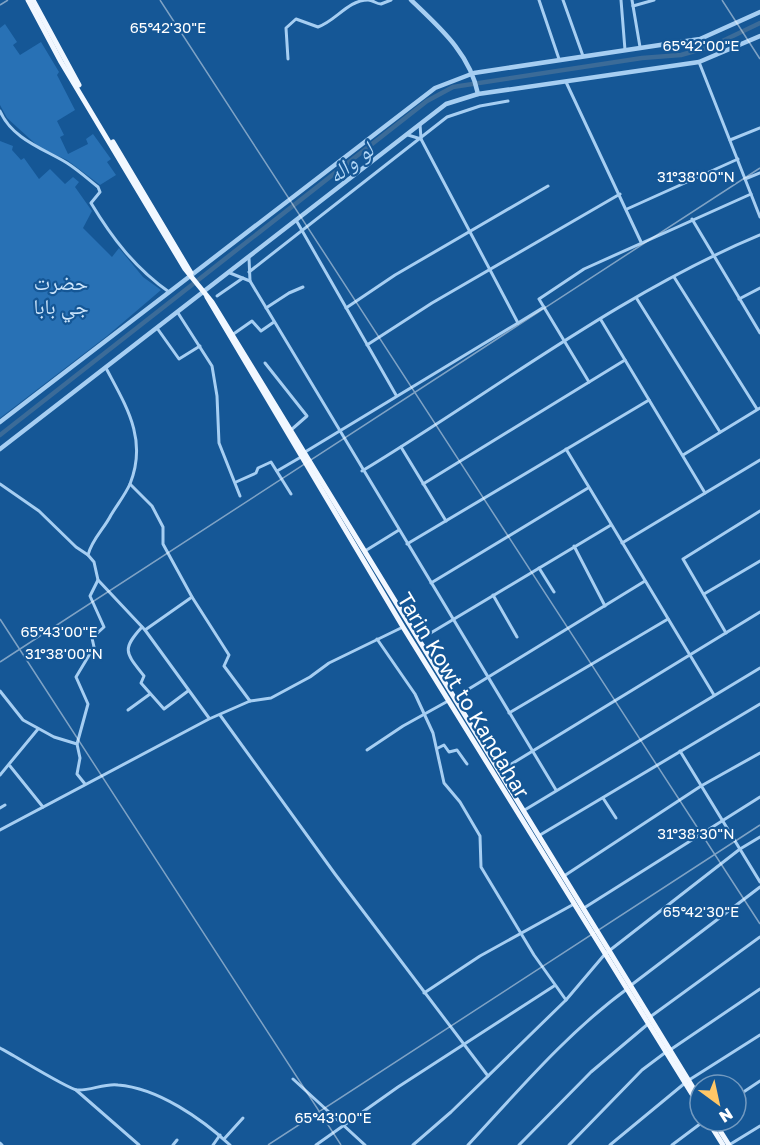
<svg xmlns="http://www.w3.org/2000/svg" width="760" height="1145" font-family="'Golos Text','Noto Naskh Arabic',sans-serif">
  <rect width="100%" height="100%" fill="#155796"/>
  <g fill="#2871b5">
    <path d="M5,24l12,18 -4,3 7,10 21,-13 18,30 -2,3 18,35 -18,11 7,14 -4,2 8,17 20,-10 -2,-5 7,-5 18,25 -4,3 9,13 -16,10 -33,-25 -27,-12 -33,-30 -7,-13v-77z"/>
    <path d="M0,141l13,5 -1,4 9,10 3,-2 15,21 11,-10 15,15 8,-7 6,5 -4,5 17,24 -9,17 29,29 7,-9 24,29 18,13 -54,46 -107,82z"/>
  </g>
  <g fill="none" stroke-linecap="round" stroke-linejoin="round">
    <path stroke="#3b6b98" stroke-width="4.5" d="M0,435l427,-334 26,-14 189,-29 39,-3 31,-9 48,-23"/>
    <g stroke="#a6cef2" stroke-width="3">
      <path d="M539,0l20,59"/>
      <path d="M563,0l20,56"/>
      <path d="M621,0l4,50"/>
      <path d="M632,0l8,47"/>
      <path d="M633,6l21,-6"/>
      <path d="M288,59l-2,-31 10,-9 22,8c18,-6 30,-27 50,-27 5,0 8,4 13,4l10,-4"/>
      <path d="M699,62l61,155"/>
      <path d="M566,82l75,160"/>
      <path d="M0,111c12,28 44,38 67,52 11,7 21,16 31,24l2,5 -9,11c21,35 44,65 78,89"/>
      <path d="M408,135l13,4"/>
      <path d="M730,140l30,-12"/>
      <path d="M745,179l15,-6"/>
      <path d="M627,209l111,-50"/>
      <path d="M692,219l68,114"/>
      <path d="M296,220l100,175"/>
      <path d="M249,258l1,23 306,509"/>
      <path d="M249,272l198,-155 33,-11 28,-5"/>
      <path d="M230,273l20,8"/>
      <path d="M674,277l83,132"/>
      <path d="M217,296l26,-18"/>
      <path d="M637,299l83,133"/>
      <path d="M739,299l21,-11"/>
      <path d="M266,308l23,-15 14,-6"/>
      <path d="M346,308l49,-33 153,-89"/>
      <path d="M178,313l34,53 5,30 2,47 21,53"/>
      <path d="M601,320l104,173"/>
      <path d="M518,323l26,-16"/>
      <path d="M157,328l22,31 21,-13"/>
      <path d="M232,335l20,-14 9,10 13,-9"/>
      <path d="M367,345l65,-42 188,-109"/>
      <path d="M265,363l42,53 -16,14"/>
      <path d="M589,382l-50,-83 45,-30 167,-75"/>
      <path d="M401,447l45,74"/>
      <path d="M566,449l148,246"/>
      <path d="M305,452l213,-129 -97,-184 -1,-15"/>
      <path d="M683,455l77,-47"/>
      <path d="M277,471l24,-14"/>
      <path d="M362,471c129,-78 260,-179 398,-236"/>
      <path d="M236,482l20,-9 2,-5 13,-6 20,32"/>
      <path d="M0,484l39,27 37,36 12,8 6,7 4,18 47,50 64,88"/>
      <path d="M130,484l22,22 11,21v17l29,53 37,58 -5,11 26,35"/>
      <path d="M423,484l202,-124"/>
      <path d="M622,543l138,-83"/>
      <path d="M407,544l242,-144"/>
      <path d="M574,546l31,60"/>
      <path d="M365,551l34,-21"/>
      <path d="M88,555c4,-16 16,-26 23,-40 6,-10 14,-20 19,-31 18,-45 -4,-78 -24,-116"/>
      <path d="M539,568l15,24"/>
      <path d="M431,583l157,-95"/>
      <path d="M704,594l56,-33"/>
      <path d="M493,595l24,42"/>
      <path d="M142,627c-21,23 -16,26 2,49l-3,7 23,26 24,-18"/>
      <path d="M145,630l47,-33"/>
      <path d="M726,633l-43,-74 77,-48"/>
      <path d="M377,639l38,55 18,39 11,50 16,19 20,34 1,31 53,88 32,45"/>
      <path d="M419,640l192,-115"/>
      <path d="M0,691l23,29 31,17 23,7 3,14 -3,16 8,10"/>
      <path d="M454,698l191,-117"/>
      <path d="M128,710l22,-16"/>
      <path d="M509,713l159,-94"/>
      <path d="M220,715l115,159 153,202"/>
      <path d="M77,744l11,-40 -12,-27 18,-30 -2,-9 12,-11 -14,-31 8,-16"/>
      <path d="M438,748l6,-3 5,7 8,-2 10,14"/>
      <path d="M367,750l36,-24 45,-25"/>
      <path d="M680,751l80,131"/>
      <path d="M10,766l33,41"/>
      <path d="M500,771l260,-159"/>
      <path d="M0,775l38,-46"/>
      <path d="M603,798l13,20"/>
      <path d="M0,808l5,-3"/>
      <path d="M523,811l237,-143"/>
      <path d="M0,830l209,-111 41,-18 21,-3 39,-21 19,-14 74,-36"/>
      <path d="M540,835l220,-131"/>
      <path d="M564,876l137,-90 59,-33"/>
      <path d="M584,908l176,-111"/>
      <path d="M630,986l130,-99"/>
      <path d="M424,993l56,-37 94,-52"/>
      <path d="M650,1017l110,-80"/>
      <path d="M0,1048c12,6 68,41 77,42 13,1 28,-7 41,-5 40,3 84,34 112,60"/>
      <path d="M670,1050l90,-61"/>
      <path d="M293,1079l72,66"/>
      <path d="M689,1080l71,-45"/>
      <path d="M76,1090l63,55"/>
      <path d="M736,1097l24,-16"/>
      <path d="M224,1139l19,-21"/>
      <path d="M0,1143l2,2"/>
      <path d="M173,1145l4,-5"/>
      <path d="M213,1145l7,-10"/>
      <path d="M316,1145l82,-58 156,-101"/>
      <path d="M413,1145l38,-33 115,-112 39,-46 135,-105 20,-12"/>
      <path d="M468,1145c50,-54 99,-112 159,-156"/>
      <path d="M519,1145l72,-73 57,-48"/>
      <path d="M569,1145l73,-75 24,-18"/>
      <path d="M610,1145l75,-62"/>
      <path d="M672,1145l32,-24"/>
      <path d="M729,1145l31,-19"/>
    </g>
    <g stroke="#a6cef2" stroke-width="4.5">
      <path d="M411,0c28,27 59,53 67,94"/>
      <path d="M0,422l435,-334 39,-15 226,-34 60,-27"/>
      <path d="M0,449l446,-345 32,-10 221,-32 61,-26"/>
    </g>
    <g stroke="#f1f7ff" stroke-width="5">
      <path d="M28,0l33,62 124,207 27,33 488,797"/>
      <path d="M33,0l46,85"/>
      <path d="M113,142l78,131"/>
      <path d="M207,297l196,330 297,480"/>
      <path d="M708,1121l15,24"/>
      <path d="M714,1121l15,24"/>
    </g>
  </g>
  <path fill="none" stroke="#fff" stroke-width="1.5" stroke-opacity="0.45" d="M160,0l600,924M722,0l38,59M0,5l8,-5M0,619l341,526M0,662l760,-494M268,1145l492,-320"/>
  <g text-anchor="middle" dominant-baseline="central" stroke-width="4.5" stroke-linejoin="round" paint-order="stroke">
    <g font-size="21" fill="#cee6fc" stroke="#155796">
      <text x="61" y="282">حضرت<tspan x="61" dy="24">جي بابا</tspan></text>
    </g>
    <g font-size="21" fill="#fff" stroke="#155796">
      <text transform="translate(464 695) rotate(59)">Tarin Kowt to Kandahar</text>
    </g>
    <g font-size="22" font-style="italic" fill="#b3d8f8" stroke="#155796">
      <text transform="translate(350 162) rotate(-38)">لو واله</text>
    </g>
  </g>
  <g font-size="15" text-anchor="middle" fill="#fff" stroke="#155796" stroke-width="4.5" stroke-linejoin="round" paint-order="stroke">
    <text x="168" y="33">65°42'30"E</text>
    <text x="701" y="51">65°42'00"E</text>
    <text x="696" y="182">31°38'00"N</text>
    <text x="59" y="637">65°43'00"E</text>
    <text x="64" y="659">31°38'00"N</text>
    <text x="696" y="839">31°38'30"N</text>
    <text x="701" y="917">65°42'30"E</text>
    <text x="333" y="1123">65°43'00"E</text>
  </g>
  <g transform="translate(718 1103) rotate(147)"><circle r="28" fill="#155796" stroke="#739ac0" stroke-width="1.5"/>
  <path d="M0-4.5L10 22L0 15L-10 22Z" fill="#ffc767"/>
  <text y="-9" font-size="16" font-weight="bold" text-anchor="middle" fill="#ffffff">N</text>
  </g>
</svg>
